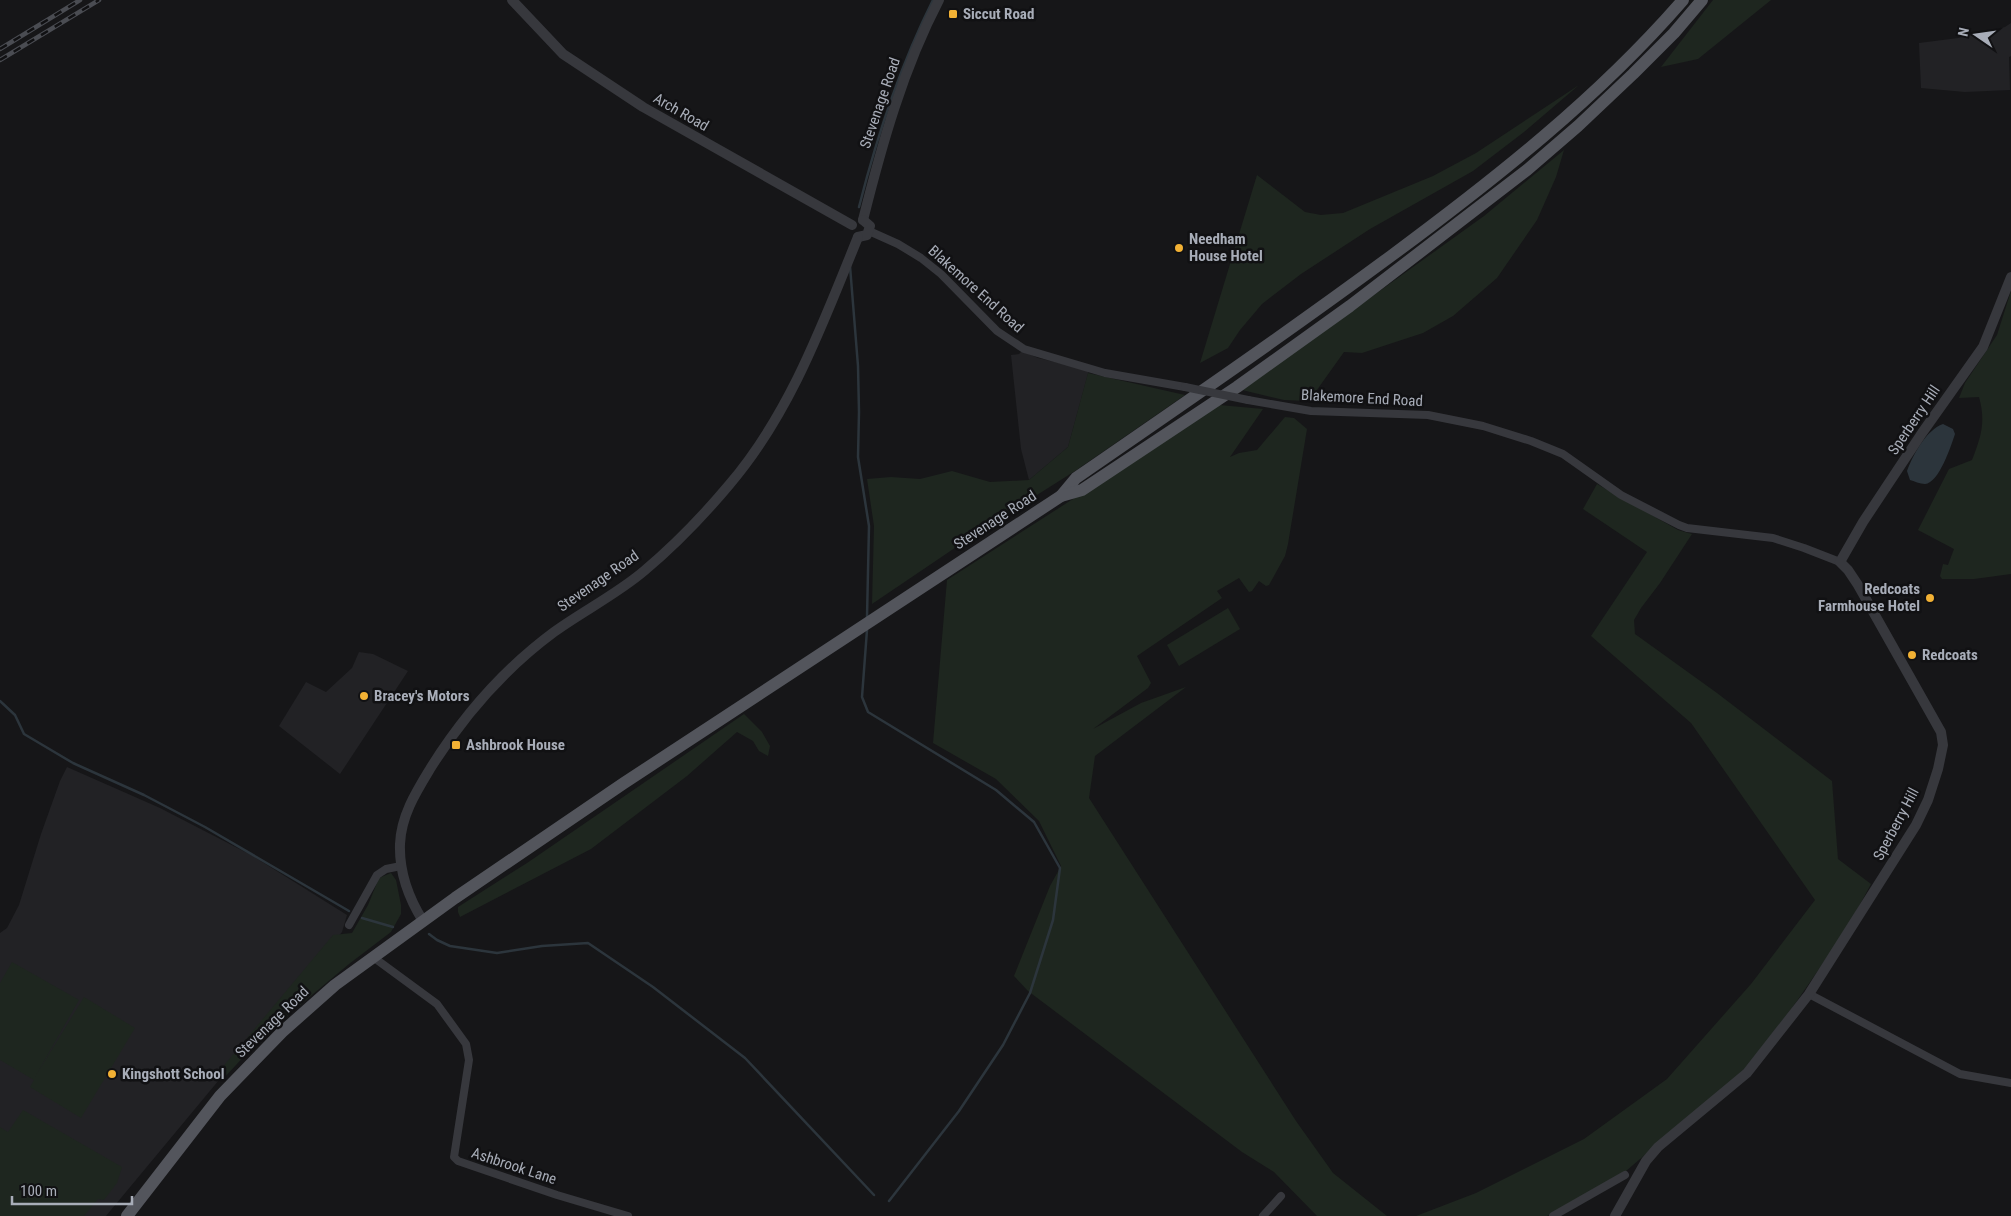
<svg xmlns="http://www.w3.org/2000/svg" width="2011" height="1216" font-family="'Roboto Condensed',sans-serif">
  <rect width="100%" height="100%" fill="#161618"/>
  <g fill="#222225">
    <path d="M2011,23v33l-2,1 1,33 -45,2 -44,-4 -2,-45 39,-5 47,-11z"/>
    <path d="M1022,351l16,7 51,12 -21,77 -39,33 -8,-31 -10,-94 8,-1z"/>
    <path d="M359,652l14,2 35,17 -68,103 -61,-48 27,-44 20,10 26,-24z"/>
    <path d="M67,767l93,41 93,48 94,59 -5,17 -236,284h-106v-283l7,-5 12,-23 22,-71 19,-53z"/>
  </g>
  <g fill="#1e261f">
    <path d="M1713,0h58l-73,59 -37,8z"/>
    <path d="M1579,85l-55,47 -51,39 -103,58 -69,45 -39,30 -22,26 -12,18 -28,15 57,-188 48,37 16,3 22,-2 90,-37 43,-23z"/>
    <path d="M1564,150l-8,27 -19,43 -40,58 -44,38 -30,17 -61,20 -18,-1 -35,49 -25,-1 -42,-10 242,-174z"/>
    <path d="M2011,291v283l-37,5h-32l-2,-3 3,-12 5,1 6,-16 -36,-19 31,-61 23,-9c9,-23 14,-38 7,-63l-20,1 6,-15 32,-48z"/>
    <path d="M1088,373l97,22 -110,76 -98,62 -105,71 2,-78 -7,-47 24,-2 29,2 32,-8 38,11 39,-2 39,-33z"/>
    <path d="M1219,405l44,4 -33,48 9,-4 18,-3 28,-33 9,1 13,11 -19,115 -3,12 -16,29 -3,1 -7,-5 -7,10 -3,1 -10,-14 -22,13 5,7 -85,58 14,27 -3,5 -55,41 48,-26 45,-16 -91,69 -6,42 207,323 37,52 54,43h-70l-43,-44 -32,-20 -214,-161 -14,-15 36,-90 11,-20 -22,-45 -43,-42 -63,-36 14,-163z"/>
    <path d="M1597,484l81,46 14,4 -32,49 -19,25 -7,12 1,14 82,59 115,88 6,78 33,25 -25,46 -54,78 -49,63 -117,100 -79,45h-131l60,-23 108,-54 83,-60 84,-95 64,-84 -124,-177 -100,-87 56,-84 -64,-43z"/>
    <path d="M1228,608l12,21 -61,37 -12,-21z"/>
    <path d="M744,714l18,18 8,14 -2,10 -9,-5 -6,-10 -16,-9 -50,44 -96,73 -131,68 -2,-5v-5l69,-44z"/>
    <path d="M391,873l5,7 5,25v9l-10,18 -42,32 -86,72 -40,43 -7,-4 117,-140 19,-2 16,-28 11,-27z"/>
    <path d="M12,962l67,38 -44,77 49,-80 51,31 -54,90 -51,-31 4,-7 -34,-20v-77z"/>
    <path d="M23,1110l99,57 -5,16 -13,17 -6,-1 -14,17h-84v-89l8,5z"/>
  </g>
  <path fill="#2c353c" d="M1943,424l10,5 2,5c-4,12 -16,49 -30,50 -5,0 -11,-3 -15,-4l-3,-9c6,-16 19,-41 36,-47z"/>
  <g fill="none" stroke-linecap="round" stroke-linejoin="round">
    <g stroke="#2c353c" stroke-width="2.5">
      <path d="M859,207c18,-71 41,-141 74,-207"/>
      <path d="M850,266l8,100 1,46 -1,45 11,69 -2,91"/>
      <path d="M867,630l-5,67 6,15 128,78 38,32 26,46 -7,52 -23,73 -27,52 -44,66 -70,90"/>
      <path d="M0,701l15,14 9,19 49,29 71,32 61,32 144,84"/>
      <path d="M362,918l31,9"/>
      <path d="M429,934l8,6 13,6 47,7 45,-7 46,-3 65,44 92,71 129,137"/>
    </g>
    <g stroke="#37383d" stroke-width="8">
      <path d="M869,231l29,13 23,14 20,16 56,57 27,18 81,24 80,14"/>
      <path d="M1248,400l63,11 117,4 55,11 48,15 32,13 58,41 58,30 8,3 86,10 31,10 36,14"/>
      <path d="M349,925l28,-50 9,-6 15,-3"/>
      <path d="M373,957l64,47 29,40 3,16 -15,97 4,4 99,34 71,21"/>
      <path d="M1809,994l151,80 51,9"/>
      <path d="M1263,1216l18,-20"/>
      <path d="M1553,1216l72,-41"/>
    </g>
    <g stroke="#37383d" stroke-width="10">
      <path d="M512,0l51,54 80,53 209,118"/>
      <path d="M863,220c19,-76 40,-151 76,-220"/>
      <path d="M858,237l9,-2 3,-9 -7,-6"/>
      <path d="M423,921c-15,-24 -24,-49 -23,-77 1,-28 16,-52 30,-75 33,-53 74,-100 124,-137 29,-21 63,-38 90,-61 31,-26 59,-55 85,-86 61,-71 94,-162 129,-248"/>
      <path d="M1615,1216l31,-55 12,-14 89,-74 62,-79 107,-169 12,-25 10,-31 5,-24 -2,-13 -83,-147 -10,-15 -8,-8 23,-40 59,-89 61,-86 28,-70"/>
    </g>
    <g stroke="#53555c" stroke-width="12">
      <path d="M1061,496l15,-18c106,-73 212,-146 315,-222 104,-77 207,-158 292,-256"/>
      <path d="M127,1216l93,-120 62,-64 53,-47 120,-87 169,-115 437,-287 21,-6 155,-103 113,-81 177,-136 51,-44 55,-52 41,-41 28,-33"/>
    </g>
    <g stroke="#4a4c52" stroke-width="4.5">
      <g id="rail">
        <path d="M0,49l80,-49"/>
        <path d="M0,60l99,-60"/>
      </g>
    </g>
    <use href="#rail" stroke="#111113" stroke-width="2.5" stroke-dasharray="8" stroke-linecap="butt"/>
    <path stroke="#37383d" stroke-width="8" d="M1185,387l63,13"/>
  </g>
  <g fill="#f2b134" stroke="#111113" stroke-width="2">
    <rect x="948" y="9" width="10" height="10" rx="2.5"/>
    <circle cx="1179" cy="248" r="5"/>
    <circle cx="1930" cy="598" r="5"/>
    <circle cx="1912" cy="655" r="5"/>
    <circle cx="364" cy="696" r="5"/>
    <rect x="451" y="740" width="10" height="10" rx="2.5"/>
    <circle cx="112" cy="1074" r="5"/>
  </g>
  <g text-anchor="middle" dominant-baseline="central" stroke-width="5" stroke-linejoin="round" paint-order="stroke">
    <g font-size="15" font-weight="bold" fill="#a8adb8" stroke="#111113" text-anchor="start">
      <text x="963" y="14">Siccut Road</text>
      <text x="1189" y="239">Needham<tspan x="1189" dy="17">House Hotel</tspan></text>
      <text x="1920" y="589" text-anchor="end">Redcoats<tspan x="1920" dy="17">Farmhouse Hotel</tspan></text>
      <text x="1922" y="655">Redcoats</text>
      <text x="374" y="696">Bracey's Motors</text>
      <text x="466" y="745">Ashbrook House</text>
      <text x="122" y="1074">Kingshott School</text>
    </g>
    <g font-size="15" fill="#a8adb8" stroke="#111113">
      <text transform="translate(880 103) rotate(-71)">Stevenage Road</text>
      <text transform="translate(681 112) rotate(30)">Arch Road</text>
      <text transform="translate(976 289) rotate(42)">Blakemore End Road</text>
      <text transform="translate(1362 398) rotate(3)">Blakemore End Road</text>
      <text transform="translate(1914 420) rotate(-56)">Sperberry Hill</text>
      <text transform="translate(995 520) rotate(-33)">Stevenage Road</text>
      <text transform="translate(598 581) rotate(-35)">Stevenage Road</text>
      <text transform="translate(1896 824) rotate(-62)">Sperberry Hill</text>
      <text transform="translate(272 1022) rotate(-44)">Stevenage Road</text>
      <text transform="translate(514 1166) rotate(18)">Ashbrook Lane</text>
    </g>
  </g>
  <g transform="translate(1976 35) rotate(283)" stroke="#111113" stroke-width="4" paint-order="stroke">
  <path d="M0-4L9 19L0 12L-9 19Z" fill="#a8adb8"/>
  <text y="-8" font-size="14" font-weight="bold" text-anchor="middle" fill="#a8adb8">N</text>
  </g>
  <path d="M12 1196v8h120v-8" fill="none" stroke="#a8adb8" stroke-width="2.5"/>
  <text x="20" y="1196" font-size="15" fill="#a8adb8" stroke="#111113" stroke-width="4" paint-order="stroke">100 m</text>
</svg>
